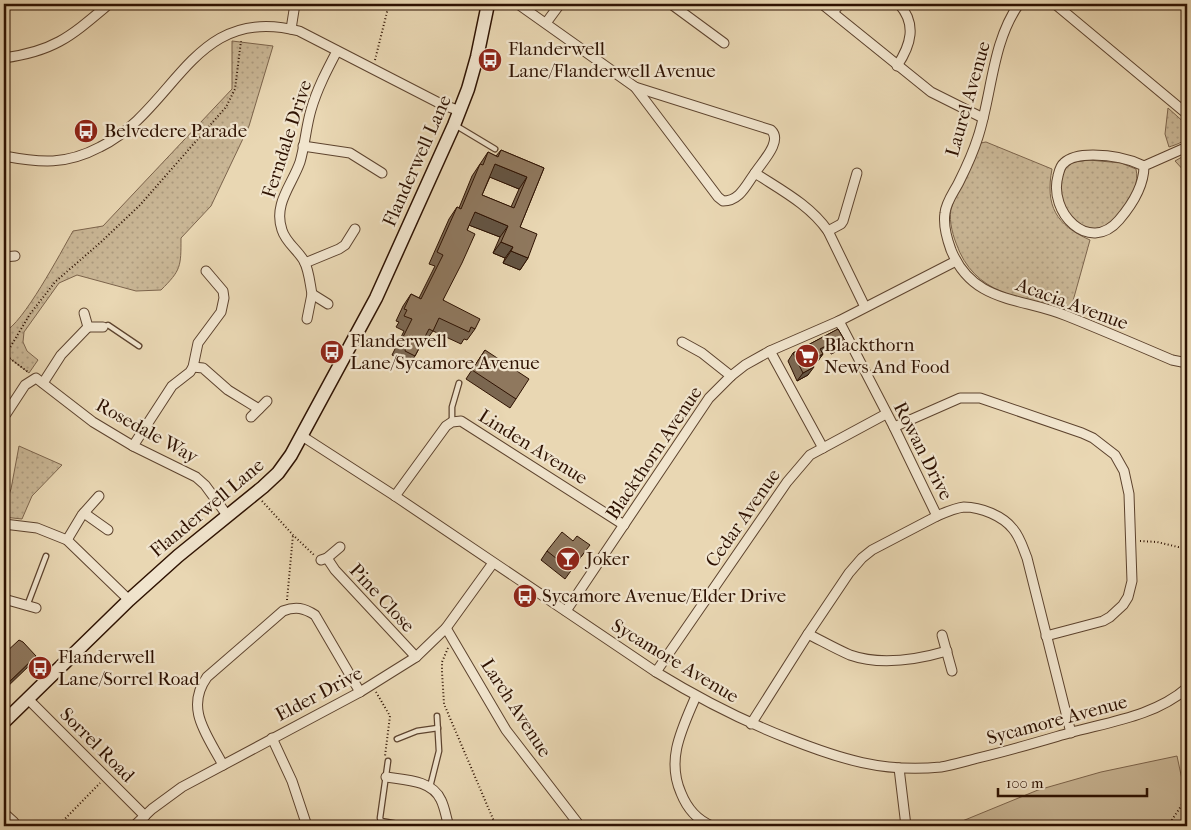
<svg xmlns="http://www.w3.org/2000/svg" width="1191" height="830" font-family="'IM FELL French Canon',serif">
  <defs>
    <pattern id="grass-dots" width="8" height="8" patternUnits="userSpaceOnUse" patternTransform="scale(1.25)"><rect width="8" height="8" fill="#c9b695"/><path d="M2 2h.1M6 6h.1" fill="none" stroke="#ad9b7f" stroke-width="1.8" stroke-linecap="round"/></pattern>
  </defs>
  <rect width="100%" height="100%" fill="#e9d7b3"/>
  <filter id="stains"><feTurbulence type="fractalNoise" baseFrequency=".004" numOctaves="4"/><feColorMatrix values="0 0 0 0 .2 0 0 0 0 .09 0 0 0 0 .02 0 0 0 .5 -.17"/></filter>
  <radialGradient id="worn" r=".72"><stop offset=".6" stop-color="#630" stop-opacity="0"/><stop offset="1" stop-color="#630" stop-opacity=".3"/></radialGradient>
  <g fill="url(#grass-dots)" stroke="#7c644c">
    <path d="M232,41l41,5 -24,80 -38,80 -30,32c0,29 0,32 -20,52l-25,1 -59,-16 -18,8 -35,49 -1,10 4,9 11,9 -9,13 -25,-19v-22c19,-8 57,-80 69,-101l30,-5 129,-137z"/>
    <path d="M1168,108l19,17c0,16 -3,17 -18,22l-4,-13z"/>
    <path d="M986,142l66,27c-7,37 4,56 38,71l-19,68 -3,2c-47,-12 -94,-15 -112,-67 -4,-10 -8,-27 -4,-37 3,-10 9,-19 13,-28 6,-11 11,-23 15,-35z"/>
    <path d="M1187,154v20l-12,-13z"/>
    <path d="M1089,160l32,3 15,6c3,13 -3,26 -10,36 -5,6 -11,17 -17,21 -19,11 -44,-8 -48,-26 -4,-13 1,-27 8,-37z"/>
    <path d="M19,446l43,19 -30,31 -10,23 -18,-2v-9l7,-19z"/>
  </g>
  <path fill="#c9b695" stroke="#7c644c" d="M1177,756l10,47v23h-232v-2l83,-34 63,-18z"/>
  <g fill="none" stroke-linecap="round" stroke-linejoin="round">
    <g stroke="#5d432e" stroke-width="7">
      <g id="lane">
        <path d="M455,125l40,24"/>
        <path d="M103,327l5,-2 31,21"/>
        <path d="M452,422v-15l7,-24"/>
        <path d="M27,606l19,-50"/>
        <path d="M4,707l6,6"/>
        <path d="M397,739l20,-8 21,-3"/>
        <path d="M388,761l-8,57 1,3 17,3"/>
        <path d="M430,787l9,-36 -2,-35"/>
      </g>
    </g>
    <g stroke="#5d432e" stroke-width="11">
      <g id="street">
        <path d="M518,4l117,83 83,110 5,4c17,0 23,-16 32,-28 26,17 55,32 73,58l37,76"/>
        <path d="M671,4l53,39"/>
        <path d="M822,4l109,88 52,26"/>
        <path d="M1019,4c-27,38 -27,90 -41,133 -5,16 -12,31 -19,45 -5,10 -13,20 -14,31 -2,12 2,26 6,37 22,54 70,47 116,66 35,14 70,29 105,44l15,3"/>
        <path d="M1055,4l132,110"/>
        <path d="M833,12l7,-8"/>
        <path d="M546,23l14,-19"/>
        <path d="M291,29l4,-25"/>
        <path d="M4,58c51,-7 67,-22 105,-54"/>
        <path d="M897,66c14,-21 20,-42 2,-62"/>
        <path d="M635,87l136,43c12,11 -9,32 -16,43"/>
        <path d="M303,146l47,7 32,20"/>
        <path d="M4,156c37,7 62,9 96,-9 77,-38 92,-144 199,-116l142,73 19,7"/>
        <path d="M1144,166c0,20 -13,40 -25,54 -30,35 -71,-8 -61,-44 1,-4 2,-10 6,-13 7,-7 20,-8 29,-8 18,0 35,3 51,11l43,-19"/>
        <path d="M828,231l13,-7 2,-3 14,-48"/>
        <path d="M4,257l11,-1"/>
        <path d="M305,263l34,-14 6,-4 10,-16"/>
        <path d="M312,294c-2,-10 -3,-24 -8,-33 -6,-11 -18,-18 -22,-31 -9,-26 10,-45 18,-68 5,-17 6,-35 11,-52 6,-21 16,-40 26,-59"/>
        <path d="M84,313l4,14h15"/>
        <path d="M307,319l5,-25 16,10"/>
        <path d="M839,321l55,106 43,89"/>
        <path d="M682,342l20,11 29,23"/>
        <path d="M770,351l53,97"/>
        <path d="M193,367l10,1 25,22 31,19"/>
        <path d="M43,383l18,-28 27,-28"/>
        <path d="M6,414l19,-29 11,-7 57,44 40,24 63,31 9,8 22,30"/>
        <path d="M251,417l16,-16"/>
        <path d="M894,427l66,-29h20l102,35 11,5 22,17 9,16 5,23 3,87 -4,16 -5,8 -13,12 -7,4 -57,15"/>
        <path d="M302,436l93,60 261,176c44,27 82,47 131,66 53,21 96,35 154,29 12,-2 25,-6 37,-9 30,-7 60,-16 91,-25 40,-11 86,-17 118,-45"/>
        <path d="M133,446l39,-60 18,-14 3,-5 5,-24 23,-31 3,-14 -1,-7 -17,-20"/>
        <path d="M395,496l51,-70 6,-4 9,-1 163,104"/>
        <path d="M84,513l24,17"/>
        <path d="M4,524l33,4 30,12 62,60"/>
        <path d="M67,540l15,-25 17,-19"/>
        <path d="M327,558l8,12 81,87"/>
        <path d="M321,560l6,-2 13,-11"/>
        <path d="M4,599l32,9"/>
        <path d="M566,611l143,-213 22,-22 14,-11 25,-14 69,-30 117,-60"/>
        <path d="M446,628l60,102 74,96"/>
        <path d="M808,634c14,7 28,15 42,21 31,11 66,5 97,-4"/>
        <path d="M942,635l10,36"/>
        <path d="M656,672l131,-190 23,-27 76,-41"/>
        <path d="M696,696c-14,33 -30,63 -15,97 6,15 16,27 31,33"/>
        <path d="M27,698l118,118"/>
        <path d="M751,724l57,-90 41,-61 13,-15 10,-8 65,-34c9,-4 18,-8 27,-9 17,0 39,9 49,22 7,8 10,19 14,29l44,175"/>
        <path d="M272,738l20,43 15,45"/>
        <path d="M223,765c-15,-29 -39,-56 -16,-88l76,-66c13,-5 21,-3 32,4l45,77"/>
        <path d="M899,768l7,58"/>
        <path d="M386,777c19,3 46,3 55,23 4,8 5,18 8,26"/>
        <path d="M4,813l10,9"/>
        <path d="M134,826l18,-17 30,-22 178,-95 56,-35 30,-29 47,-65"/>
      </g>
    </g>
    <g stroke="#2e1202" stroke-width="15">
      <path id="secondary" d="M4,722l125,-122 49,-44 85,-69 15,-14 13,-18 85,-157 78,-173 14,-36 9,-32 11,-53"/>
    </g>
    <g stroke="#2e1202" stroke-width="2" stroke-dasharray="1 2.5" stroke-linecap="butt">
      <path d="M375,60l14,-56"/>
      <path d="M4,354l24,18"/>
      <path d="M5,356l25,-42 25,-32 46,-40 39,-37 86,-98 9,-18 6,-48"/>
      <path d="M262,501l31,34 21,20"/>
      <path d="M1140,541l17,1 21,5h9"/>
      <path d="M287,600l6,-65"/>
      <path d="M448,648l-6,14v10l2,32 52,122"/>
      <path d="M376,692l14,24 -5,40"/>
      <path d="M58,826l42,-43"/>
      <path d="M1168,826l19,-29"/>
    </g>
    <use href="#lane" stroke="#f1e5ce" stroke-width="4.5"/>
    <use href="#street" stroke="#f1e5ce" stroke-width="9"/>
    <use href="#secondary" stroke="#f1e5ce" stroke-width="12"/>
  </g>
  <g fill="#7b6751" stroke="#2e1202" fill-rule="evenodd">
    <path d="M501,150l43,18 -24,59 8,31 -8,12 -17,-7 2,-5 -12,-5 7,-16 -31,-12 -26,75 32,29 -8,11 -3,-1 -3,5 -28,-13 -8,11 -2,-1 -8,15 -8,12 -10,-6 1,-4 -6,-3 12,-24 -8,-4 3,-5 -3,-1 7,-15 8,-12 8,4 16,-32 -6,-2 20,-45 8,-12 2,1 13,-32 16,-24 8,4zM490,177l29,12 -8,18 -29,-12z"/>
    <path d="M838,329l7,12 -6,9 -8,4 -2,-5 -7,4 1,1 -6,8 -5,2 -4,11 -11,6 -9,-20 5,-8z"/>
    <path d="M485,350l31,49 -6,9 -44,-29z"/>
    <path d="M547,551l36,3 -18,25 -24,-19z"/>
  </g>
  <g fill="#645442" stroke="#2e1202">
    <path d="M495,164l32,13 -8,12 -32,-13z"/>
    <path d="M475,212l33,14 -8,11 -34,-13z"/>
    <path d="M501,242l12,5 -8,11 -12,-5z"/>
    <path d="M511,251l17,7 -8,12 -17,-7z"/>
    <path d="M835,341l-6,8 -15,8 6,-8z"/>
    <path d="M845,341l-6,9 -8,4 6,-9z"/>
    <path d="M823,354l-6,8 -13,6 6,-8z"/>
    <path d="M814,367l-6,8 -11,6 6,-8z"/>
    <path d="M36,656l-6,9 -26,25v-2l2,-3z"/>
  </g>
  <g fill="#8f785e" stroke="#2e1202" fill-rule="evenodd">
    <path d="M501,150l43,18 -24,59 17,7 -9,24 -17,-7 2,-4 -12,-5 7,-16 -33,-14 -8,18 8,4 -13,29 -19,37 37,19 -5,10 -4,-2 -2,5 -30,-14 -6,13 -4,-2 -14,27 -10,-5 1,-4 -6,-4 12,-24 -8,-3 3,-6 -3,-1 7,-15 10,5 22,-44 -6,-3 20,-45 4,2 19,-45 3,1 5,-13 10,5zM495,164l32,13 -13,31 -32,-13z"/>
    <path d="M838,329l7,12 -8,4 -2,-4 -15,8 3,5 -13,6 4,7 -11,6 -10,-20z"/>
    <path d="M485,350l44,29 -13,20 -44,-29z"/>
    <path d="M562,532l11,9 4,-5 13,9 -19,25 -24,-19z"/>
    <path d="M19,640l4,2 13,14 -30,29 -1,-1 -1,1v-31z"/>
  </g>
  <defs>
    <g id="bus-disc" transform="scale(1.25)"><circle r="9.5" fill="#8f2418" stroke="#f1e5ce"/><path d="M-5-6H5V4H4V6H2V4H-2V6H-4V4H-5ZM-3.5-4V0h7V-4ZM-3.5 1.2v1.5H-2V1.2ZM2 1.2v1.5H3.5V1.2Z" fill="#fff"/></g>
    <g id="supermarket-disc" transform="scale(1.25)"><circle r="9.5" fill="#8f2418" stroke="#f1e5ce"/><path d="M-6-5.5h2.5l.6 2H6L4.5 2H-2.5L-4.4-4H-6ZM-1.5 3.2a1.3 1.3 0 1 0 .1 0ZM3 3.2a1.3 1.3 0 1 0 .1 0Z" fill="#fff"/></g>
    <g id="bar-disc" transform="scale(1.25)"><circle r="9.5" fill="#8f2418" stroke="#f1e5ce"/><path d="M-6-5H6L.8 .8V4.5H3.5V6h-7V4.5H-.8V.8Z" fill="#fff"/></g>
  </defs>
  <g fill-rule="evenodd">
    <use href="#bus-disc" x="490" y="60"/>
    <use href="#bus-disc" x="86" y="131"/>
    <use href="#bus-disc" x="332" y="352"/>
    <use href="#supermarket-disc" x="807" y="356"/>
    <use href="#bar-disc" x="568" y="559"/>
    <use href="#bus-disc" x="525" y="596"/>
    <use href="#bus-disc" x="40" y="668"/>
  </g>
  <g text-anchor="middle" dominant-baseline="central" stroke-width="4.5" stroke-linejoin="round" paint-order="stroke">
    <g font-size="19" fill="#2e1202" stroke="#f1e5ce" text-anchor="start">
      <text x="508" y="49">Flanderwell<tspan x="508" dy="22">Lane/Flanderwell Avenue</tspan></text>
      <text x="104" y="131">Belvedere Parade</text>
      <text x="350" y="341">Flanderwell<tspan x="350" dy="22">Lane/Sycamore Avenue</tspan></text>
      <text x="824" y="345">Blackthorn<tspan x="824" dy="22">News And Food</tspan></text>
      <text x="586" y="559">Joker</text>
      <text x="542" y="596">Sycamore Avenue/Elder Drive</text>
      <text x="58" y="657">Flanderwell<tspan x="58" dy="22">Lane/Sorrel Road</tspan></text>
    </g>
    <g font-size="19" fill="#2e1202" stroke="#f1e5ce">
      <text transform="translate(968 99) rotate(-74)">Laurel Avenue</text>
      <text transform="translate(287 139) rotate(-72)">Ferndale Drive</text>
      <text transform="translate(417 161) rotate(-66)">Flanderwell Lane</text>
      <text transform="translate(1072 304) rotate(20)">Acacia Avenue</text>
      <text transform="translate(147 431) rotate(29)">Rosedale Way</text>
      <text transform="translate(533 447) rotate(32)">Linden Avenue</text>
      <text transform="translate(923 451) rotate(63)">Rowan Drive</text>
      <text transform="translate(654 453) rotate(-56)">Blackthorn Avenue</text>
      <text transform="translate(207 508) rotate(-40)">Flanderwell Lane</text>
      <text transform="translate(743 518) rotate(-55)">Cedar Avenue</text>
      <text transform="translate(382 598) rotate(47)">Pine Close</text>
      <text transform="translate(675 661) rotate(31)">Sycamore Avenue</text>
      <text transform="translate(319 694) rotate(-28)">Elder Drive</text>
      <text transform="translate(516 708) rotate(57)">Larch Avenue</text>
      <text transform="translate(1057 720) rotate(-15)">Sycamore Avenue</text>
      <text transform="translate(97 745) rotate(45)">Sorrel Road</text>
    </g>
  </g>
  <rect width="1191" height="830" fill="none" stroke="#e9d7b3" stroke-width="20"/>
  <rect x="5" y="5" width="1181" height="820" fill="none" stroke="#2e1202" stroke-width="2.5"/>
  <rect x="10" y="10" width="1171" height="810" fill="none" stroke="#2e1202"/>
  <path d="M998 788v8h149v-8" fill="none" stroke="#2e1202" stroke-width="2.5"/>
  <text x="1006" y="788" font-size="15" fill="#2e1202" stroke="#f1e5ce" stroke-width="4" paint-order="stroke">100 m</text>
  <rect width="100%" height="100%" filter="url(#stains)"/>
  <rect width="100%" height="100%" fill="url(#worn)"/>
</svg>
